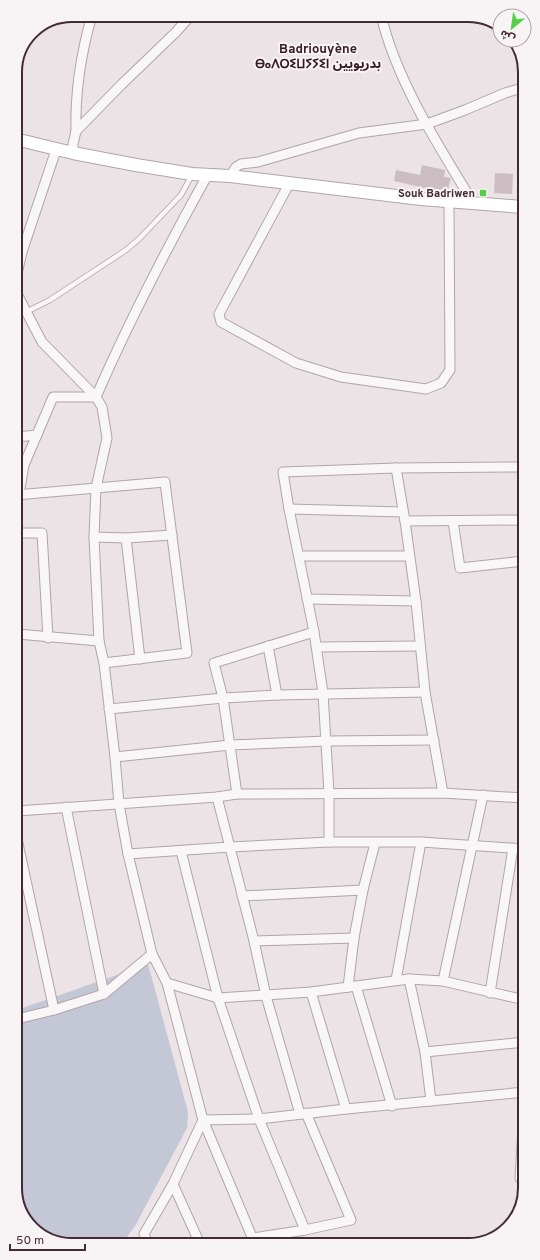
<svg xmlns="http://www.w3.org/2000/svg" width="540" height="1260" font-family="Overpass,'Noto Sans Arabic','Noto Sans Tifinagh',sans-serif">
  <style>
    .green { fill: #c4c7d5 }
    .building { fill: #cbbdc2 }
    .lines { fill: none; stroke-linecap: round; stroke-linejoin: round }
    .lane-casing { stroke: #b2a4a9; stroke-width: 6 }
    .street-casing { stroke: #b2a4a9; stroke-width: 11 }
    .secondary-casing { stroke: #b2a4a9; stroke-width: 14 }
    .lane { stroke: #f9f6f7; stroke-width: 4.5 }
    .street { stroke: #f9f6f7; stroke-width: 9 }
    .secondary { stroke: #fff; stroke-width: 12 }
    .poi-dot { fill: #55d048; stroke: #f8f3f5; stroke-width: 1.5 }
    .labels { text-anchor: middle; stroke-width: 4; stroke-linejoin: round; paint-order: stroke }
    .poi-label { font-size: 11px; font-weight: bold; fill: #442a32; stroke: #f8f3f5; text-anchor: end }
    .quarter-label { font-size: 13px; font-weight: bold; fill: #351c23; stroke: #f8f3f5 }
    .rim { fill: none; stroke: #442a32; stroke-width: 2 }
  </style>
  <rect width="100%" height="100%" fill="#ebe3e6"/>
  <path class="green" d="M148 964 188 1112 187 1128 135 1226 121 1245H68L37 1233 18 1206 17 1010Z"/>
  <g class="building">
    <path d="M422 165 445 170 444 177 451 178 447 193 394 181 396 170 420 175Z"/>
    <path d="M495 173 513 174 512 194 494 193Z"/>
  </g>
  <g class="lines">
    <g class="lane-casing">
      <path id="lane" d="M26 312 50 300 126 250 139 239 181 195 192 175"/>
    </g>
    <g class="street-casing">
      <g id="street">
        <path d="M92 15C81 53 75 92 76 131L121 85 176 32 191 15"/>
        <path d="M381 15C396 80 439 147 474 204"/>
        <path d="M73 153V144L76 131"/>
        <path d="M230 176 236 167 241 164 258 162 359 133 427 124 465 110 505 93 522 88"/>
        <path d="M289 184 219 314 221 322 296 363 341 377 426 389 441 383 450 370 449 202"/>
        <path d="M16 278 22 252 56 150"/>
        <path d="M16 292 42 342 96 397 102 407 107 438 96 488 94 537 99 641 17 634"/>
        <path d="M16 437 37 435"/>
        <path d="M396 468 405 521 416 601 425 692 443 793"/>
        <path d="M19 494 24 465 53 397H96C129 321 167 248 207 176"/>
        <path d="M16 495 165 482 187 653 104 663 99 641"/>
        <path d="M289 509 403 512"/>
        <path d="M405 521 523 520"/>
        <path d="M453 521 460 568 523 561"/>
        <path d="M16 536 18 533H42L48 638"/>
        <path d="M94 537 126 538 140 659"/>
        <path d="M126 538 172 535"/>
        <path d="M299 556H409"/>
        <path d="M307 599 416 601"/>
        <path d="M268 646 277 695"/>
        <path d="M317 647 420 646"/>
        <path d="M104 663 115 757 119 804 128 854 152 954 167 983 203 1120 255 1244"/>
        <path d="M109 709 223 698 277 695 425 692"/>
        <path d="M115 757 230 745 327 741 434 740"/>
        <path d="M237 794 223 698 214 663 314 632"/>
        <path d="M217 797 254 941 266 996 300 1114"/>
        <path d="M66 807 104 994"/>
        <path d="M17 811 217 797 237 794 443 793 524 798"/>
        <path d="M17 839 54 1010"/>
        <path d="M329 842V793L323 693 314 632 289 509 283 472 396 468 523 467"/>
        <path d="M181 851 218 998 259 1119 305 1230"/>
        <path d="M128 854 230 847 329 842H421L524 849"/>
        <path d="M242 896 363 890"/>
        <path d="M254 941 354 938"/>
        <path d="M409 979 425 1052 431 1101"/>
        <path d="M396 980 421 842"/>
        <path d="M443 981 483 795"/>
        <path d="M167 983 218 998 311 992 409 979 443 981 525 1000"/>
        <path d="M356 986 392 1106"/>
        <path d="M348 987 354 938 363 890 375 843"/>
        <path d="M311 992 346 1109"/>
        <path d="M490 993 513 848"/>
        <path d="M17 1019 54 1010 104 994 152 954"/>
        <path d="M425 1052 525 1042"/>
        <path d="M525 1093 520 1178 525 1179"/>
        <path d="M173 1184 200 1244"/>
        <path d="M253 1238 305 1230 351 1220 306 1113"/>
        <path d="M148 1244 144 1234 173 1184 203 1120 259 1119 346 1109 525 1092"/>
      </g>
    </g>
    <g class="secondary-casing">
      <path id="secondary" d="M15 139 73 153 136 165 192 174 230 176 421 199 522 207"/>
    </g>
    <use href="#lane" class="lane"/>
    <use href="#street" class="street"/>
    <use href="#secondary" class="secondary"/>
  </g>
  <rect class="poi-dot" x="479" y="189" width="8" height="8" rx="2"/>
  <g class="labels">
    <g class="poi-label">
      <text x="475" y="197">Souk Badriwen</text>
    </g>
    <g class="quarter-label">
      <text x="318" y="53">Badriouyène<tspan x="318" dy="15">ⴱⴰⴷⵔⵉⵡⵢⵢⵉⵏ بدريويين</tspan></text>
    </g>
  </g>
  <path d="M0 0H540V1260H0ZM72 22H468A50 50 0 0 1 518 72V1188A50 50 0 0 1 468 1238H72A50 50 0 0 1 22 1188V72A50 50 0 0 1 72 22Z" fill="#f8f3f5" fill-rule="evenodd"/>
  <path class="rim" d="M72 22H468A50 50 0 0 1 518 72V1188A50 50 0 0 1 468 1238H72A50 50 0 0 1 22 1188V72A50 50 0 0 1 72 22Z"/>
  <g transform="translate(512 28) rotate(209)"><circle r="19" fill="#f8f3f5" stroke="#b0a3a7"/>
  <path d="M0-3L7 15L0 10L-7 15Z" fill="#55d048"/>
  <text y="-6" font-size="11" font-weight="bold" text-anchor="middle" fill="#442a32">ش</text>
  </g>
  <path d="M10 1244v6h75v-6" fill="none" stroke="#442a32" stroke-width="2"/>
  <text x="16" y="1244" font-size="12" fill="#442a32" stroke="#f8f3f5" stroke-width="3" paint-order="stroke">50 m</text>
</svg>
